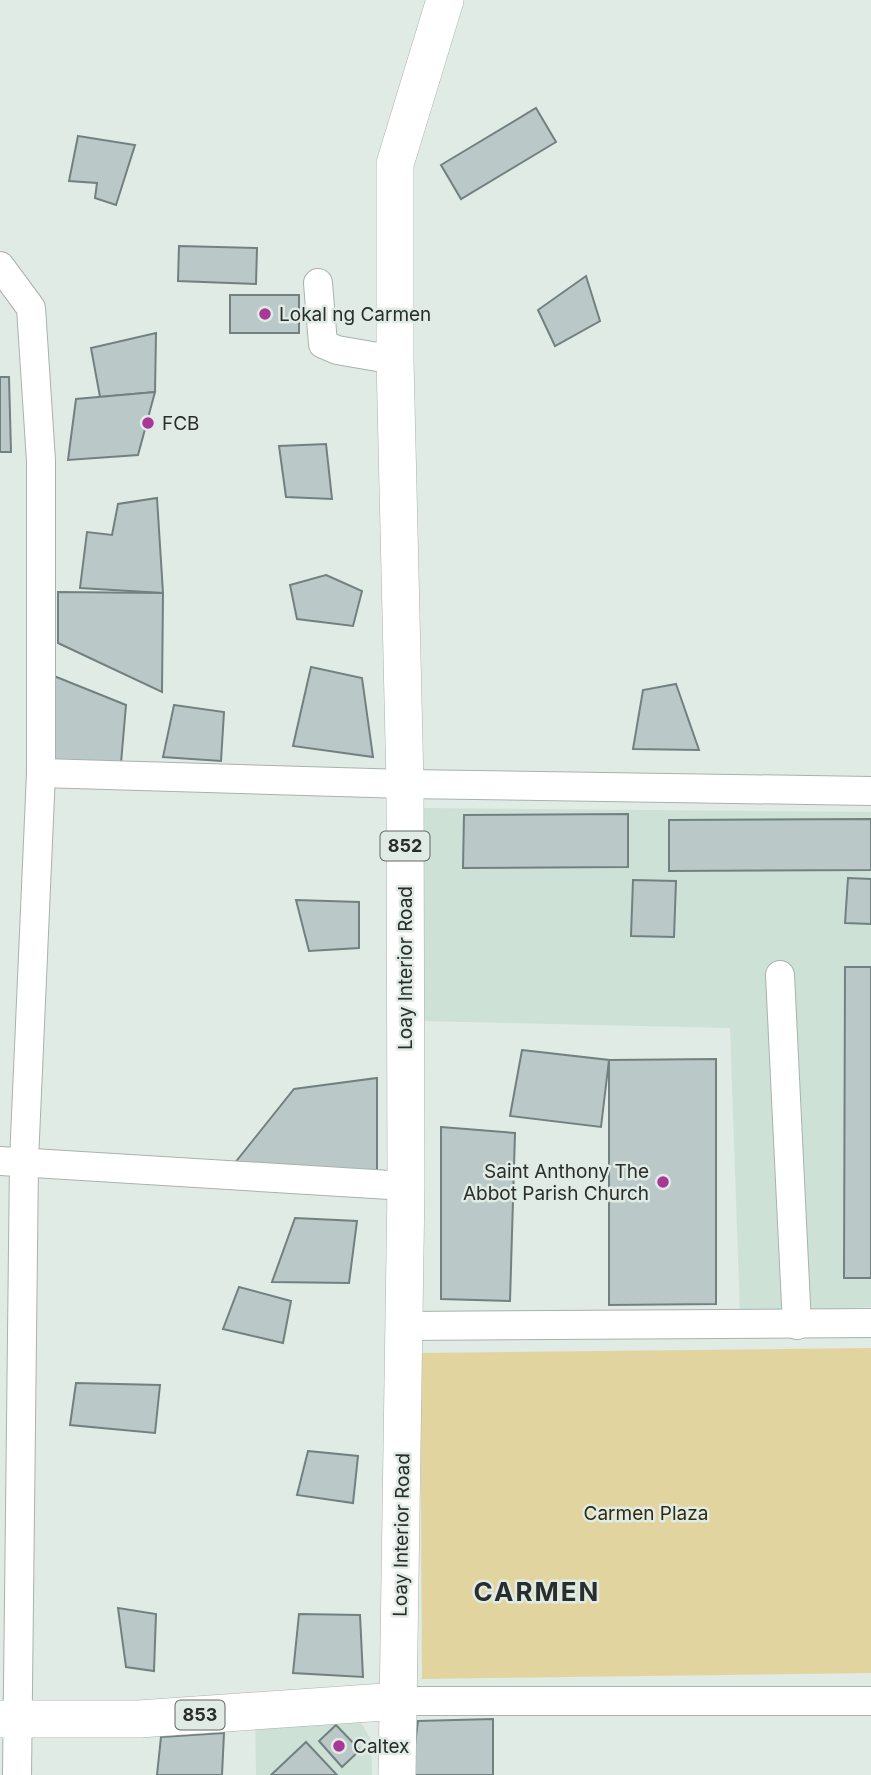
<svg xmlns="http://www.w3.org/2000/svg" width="871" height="1775" font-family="Inter,sans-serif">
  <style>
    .built { fill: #cde1d7 }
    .green { fill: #e2d49f }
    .building { fill: #bac8c8; stroke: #738080; stroke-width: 2 }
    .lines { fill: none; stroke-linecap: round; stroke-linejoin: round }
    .minor-casing { stroke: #a7b3ad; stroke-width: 30 }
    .major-casing { stroke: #a7b3ad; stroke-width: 38 }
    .minor { stroke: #fff; stroke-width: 28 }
    .major { stroke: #fff; stroke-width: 37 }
    .poi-dot { fill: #a73895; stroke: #dfebe4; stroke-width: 2.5 }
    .labels { text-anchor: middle; stroke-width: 5; stroke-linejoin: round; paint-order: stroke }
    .shield { fill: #dfebe4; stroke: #606662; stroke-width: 2 }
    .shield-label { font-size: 18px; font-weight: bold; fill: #292d2b }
    .poi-label { font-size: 19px; fill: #292d2b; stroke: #dfebe4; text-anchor: start }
    .street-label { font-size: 19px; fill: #292d2b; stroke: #dfebe4 }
    .park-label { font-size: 19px; fill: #322a0a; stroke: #dfebe4 }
    .district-label { font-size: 26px; font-weight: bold; letter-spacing: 2px; fill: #292d2b; stroke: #dfebe4 }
  </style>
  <rect width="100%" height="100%" fill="#dfebe4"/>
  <g class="built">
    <path d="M420 808 871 812V1307L740 1313 730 1028 420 1021Z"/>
    <path d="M255 1717 359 1719 371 1740 372 1775H256Z"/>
  </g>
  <path class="green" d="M871 1348V1673L422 1679 420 1353Z"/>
  <g class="building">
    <path d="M536 108 556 142 461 199 441 165Z"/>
    <path d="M78 136 135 145 116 205 95 198 97 183 69 181Z"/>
    <path d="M179 246 257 248 256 284 178 281Z"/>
    <path d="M586 276 600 321 555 346 538 310Z"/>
    <rect x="230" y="295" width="69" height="38"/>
    <path d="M156 333 155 392 100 397 91 348Z"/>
    <path d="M0 377H9L11 452H0Z"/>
    <path d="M155 392 138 455 68 460 76 399Z"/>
    <path d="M326 444 332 499 286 497 279 446Z"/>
    <path d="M157 498 163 593 80 588 87 532 112 535 118 504Z"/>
    <path d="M326 575 362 591 353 626 297 619 290 585Z"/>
    <path d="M58 592 163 593 162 692 58 643Z"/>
    <path d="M311 667 362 678 373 757 293 746Z"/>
    <path d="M54 676 126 705 121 763 51 760Z"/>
    <path d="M676 684 699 750 633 749 643 690Z"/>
    <path d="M174 705 224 712 221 761 163 757Z"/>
    <path d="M628 814V867L463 868 464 815Z"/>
    <path d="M871 819V870L669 871V820Z"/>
    <path d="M848 878 871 879V924L845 923Z"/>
    <path d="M633 880 676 881 674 937 631 936Z"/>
    <path d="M296 900 359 902V948L309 951Z"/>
    <path d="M845 967H871V1278H844Z"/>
    <path d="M522 1050 609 1060 601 1127 510 1116Z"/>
    <path d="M716 1059V1304L609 1305V1060Z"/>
    <path d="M377 1078V1172L226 1174 294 1089Z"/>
    <path d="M441 1127 515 1133 510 1301 441 1299Z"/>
    <path d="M295 1218 357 1221 349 1283 272 1282Z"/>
    <path d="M239 1287 291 1301 283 1343 223 1329Z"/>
    <path d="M76 1383 160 1385 155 1433 70 1425Z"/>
    <path d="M308 1451 358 1456 353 1503 297 1495Z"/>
    <path d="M118 1608 156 1614 154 1671 126 1667Z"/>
    <path d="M299 1614 360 1615 363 1677 293 1673Z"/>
    <path d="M493 1719V1775H411L418 1721Z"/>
    <path d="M336 1725 360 1750 342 1767 319 1741Z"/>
    <path d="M224 1733 222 1775H157L161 1737Z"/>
    <path d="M306 1742 337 1775H271Z"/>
  </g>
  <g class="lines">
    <g class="minor-casing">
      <g id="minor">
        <path d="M0 266 31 308 41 461V773L24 1161 17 1775"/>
        <path d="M318 283 323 344 337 350 395 360"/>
        <path d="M41 773 405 784 871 791"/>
        <path d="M780 975 797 1325"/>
        <path d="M0 1161 406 1186"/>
        <path d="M405 1326 871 1323"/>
        <path d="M399 1701H871"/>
      </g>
    </g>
    <g class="major-casing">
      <g id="major">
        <path d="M0 1719H139L399 1701"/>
        <path d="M397 1775 406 1186 405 784 395 360V164L445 0"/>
      </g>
    </g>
    <use href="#minor" class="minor"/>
    <use href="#major" class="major"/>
  </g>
  <g class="poi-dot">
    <circle cx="265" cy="314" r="7"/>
    <circle cx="148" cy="423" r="7"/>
    <circle cx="663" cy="1182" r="7"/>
    <circle cx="339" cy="1746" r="7"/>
  </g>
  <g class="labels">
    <g class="shield">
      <rect x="380.5" y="831.5" width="49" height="29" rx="5"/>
      <rect x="175.5" y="1700.5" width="49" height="29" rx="5"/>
    </g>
    <g class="shield-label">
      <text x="405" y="852">852</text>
      <text x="200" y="1721">853</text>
    </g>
    <g class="poi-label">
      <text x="279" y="321">Lokal ng Carmen</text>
      <text x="162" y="430">FCB</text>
      <text x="649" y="1178" text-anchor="end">Saint Anthony The<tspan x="649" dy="22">Abbot Parish Church</tspan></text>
      <text x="353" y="1753">Caltex</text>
    </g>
    <g class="street-label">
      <text transform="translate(405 968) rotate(-90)" y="7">Loay Interior Road</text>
      <text transform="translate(401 1535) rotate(-89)" y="7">Loay Interior Road</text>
    </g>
    <g class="park-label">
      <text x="646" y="1520">Carmen Plaza</text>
    </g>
    <g class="district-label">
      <text x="537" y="1601">CARMEN</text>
    </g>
  </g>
</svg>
